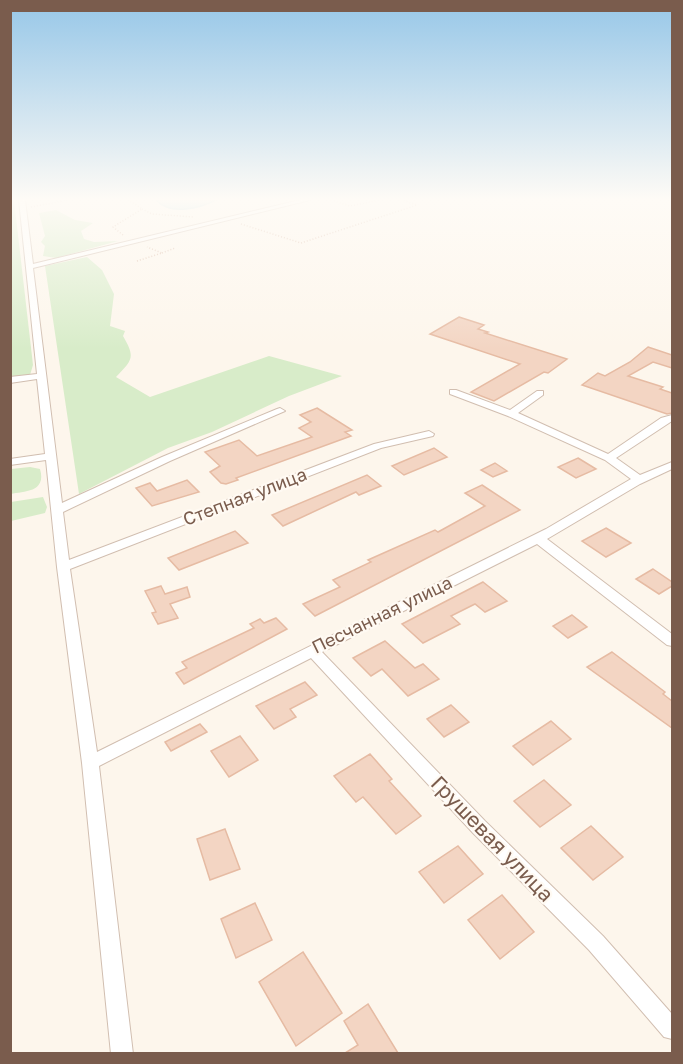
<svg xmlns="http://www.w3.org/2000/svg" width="683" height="1064" font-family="'Golos Text',sans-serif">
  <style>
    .green { fill: #d8ecc9 }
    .water { fill: #bfe3e8; stroke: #a5d3da; stroke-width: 1.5 }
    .building { fill: #f3d5c3; stroke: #e6bba3; stroke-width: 1.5 }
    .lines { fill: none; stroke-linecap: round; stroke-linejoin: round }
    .minor-casing { stroke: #d1beb0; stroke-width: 2 }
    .path { stroke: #d9b8a5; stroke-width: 1.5; stroke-dasharray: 1 2; stroke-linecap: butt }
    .minor { fill: #fff; fill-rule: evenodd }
    .labels { text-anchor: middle; stroke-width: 4.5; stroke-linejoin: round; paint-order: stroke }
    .street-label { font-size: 18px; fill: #7a5c4d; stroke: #fffaf3 }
    .near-street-label { font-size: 21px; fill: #7a5c4d; stroke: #fffaf3 }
  </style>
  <rect width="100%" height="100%" fill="#fdf6ec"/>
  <g class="green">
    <path d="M10 200H14L33 365 30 375 10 378Z"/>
    <path d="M56 210 75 220 93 223 81 231 84 239 94 242 118 241 56 258 43 256 45 246 41 242 45 236 39 213Z"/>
    <path d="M87 257 102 270 114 294 110 326 125 331 123 336C136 358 132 360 116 377L150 397 269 356 342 376 289 396 212 432 168 448 79 494 45 266Z"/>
    <path d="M30 467 40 469C47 493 23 491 11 494V469Z"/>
    <path d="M43 497 47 507 45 513 11 521V502Z"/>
  </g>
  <path class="water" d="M156 200H216C200 208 171 216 156 200Z"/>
  <g class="building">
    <path d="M459 317 484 325 478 329 488 332 485 333 567 359 548 373 544 372 494 401 471 392 520 364 430 334Z"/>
    <path d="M648 347 672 355V368L653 362 628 376 663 387 660 389 672 393V413L667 414 582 385 598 373 605 376 630 362Z"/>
    <path d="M317 408 352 430 345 432 351 436 236 478 238 480 226 484 221 483 210 472 220 466 205 452 239 440 257 456 312 437 299 428 311 422 300 415Z"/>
    <path d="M434 448 447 457 404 475 392 466Z"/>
    <path d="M578 458 596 469 576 478 558 467Z"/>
    <path d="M495 463 507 471 493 477 481 470Z"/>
    <path d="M367 475 381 486 359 495 356 492 283 526 272 515Z"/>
    <path d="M187 480 199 492 152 506 136 488 150 483 157 491Z"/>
    <path d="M482 485 520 510 315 616 303 604 340 587 333 580 371 562 368 560 435 530 438 532 485 506 465 493Z"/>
    <path d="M606 528 631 543 606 557 582 541Z"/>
    <path d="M235 531 248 543 179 570 168 558Z"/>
    <path d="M653 569 672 582V586L659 594 636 579Z"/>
    <path d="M483 582 507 601 485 612 475 604 451 616 460 624 423 643 402 624Z"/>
    <path d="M161 586 165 594 187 587 190 597 170 604 178 618 158 624 152 613 156 612 145 591Z"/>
    <path d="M572 615 587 627 568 638 553 626Z"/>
    <path d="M276 618 287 629 184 684 176 673 187 668 182 662 254 628 250 624 260 619 264 623Z"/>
    <path d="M385 641 415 668 423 664 439 679 408 696 382 669 371 676 353 658Z"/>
    <path d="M612 652 665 692 663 694 672 701V728L587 667Z"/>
    <path d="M305 682 317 695 290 709 296 717 274 729 256 706Z"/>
    <path d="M451 705 469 722 444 737 427 719Z"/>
    <path d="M551 721 571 739 533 765 513 746Z"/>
    <path d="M200 724 207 732 171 751 165 742Z"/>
    <path d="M240 736 258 760 229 777 211 751Z"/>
    <path d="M370 754 392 779 389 781 421 816 396 834 363 797 356 802 334 776Z"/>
    <path d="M544 780 571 805 540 827 514 801Z"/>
    <path d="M591 826 623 857 593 880 561 848Z"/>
    <path d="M225 829 240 869 210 880 197 839Z"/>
    <path d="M458 846 483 874 444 903 419 872Z"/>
    <path d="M502 895 534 932 500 959 468 920Z"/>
    <path d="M255 903 272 940 236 958 221 919Z"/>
    <path d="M303 952 342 1013 296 1046 259 982Z"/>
    <path d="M368 1004 398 1053H345L358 1045 344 1021Z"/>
  </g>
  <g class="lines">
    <g class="minor-casing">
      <path id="minor" d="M19 200H25L33 264 300 200H310L33 268 62 503 162 457 277 409 280 408 285 411 170 461 63 512 69 560 374 444 429 431 434 434 433 436 381 448 70 569 97 752 546 529 631 479 605 460 508 416 450 394V390H456L510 410 537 391H543V395L518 413 608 454 661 418 672 415V421L616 458 640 475 672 462V469L640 484 547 539 672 634V646L667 645 537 544 322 652 485 821 603 936 672 1014V1039L664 1037 589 950 473 833 311 658 99 766 133 1054H111L82 763 57 567 46 460 10 465V459L45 454 37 379 10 383V377L37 374Z"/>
    </g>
    <g class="path">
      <path d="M331 200 350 206 379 200"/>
      <path d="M31 207 68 200"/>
      <path d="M142 209 152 214 194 217"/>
      <path d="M241 224 301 243 417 205 402 200"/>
      <path d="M123 235 113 227 142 209 129 200"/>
      <path d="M162 253 175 248"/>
      <path d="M137 261 162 253 147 247"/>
    </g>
    <use href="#minor" class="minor"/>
  </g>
  <linearGradient id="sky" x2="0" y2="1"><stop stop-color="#97c7e8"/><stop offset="0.57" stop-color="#fefbf6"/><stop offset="1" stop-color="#fefbf6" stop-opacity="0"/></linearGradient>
  <rect width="683" height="349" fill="url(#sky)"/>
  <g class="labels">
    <g class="street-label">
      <text transform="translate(245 497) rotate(-21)" y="6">Степная улица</text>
      <text transform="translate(382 615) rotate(-26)" y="6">Песчанная улица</text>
    </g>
    <g class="near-street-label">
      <text transform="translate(492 839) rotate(46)" y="7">Грушевая улица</text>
    </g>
  </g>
  <rect width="683" height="1064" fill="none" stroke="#7a5c4d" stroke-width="24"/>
</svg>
